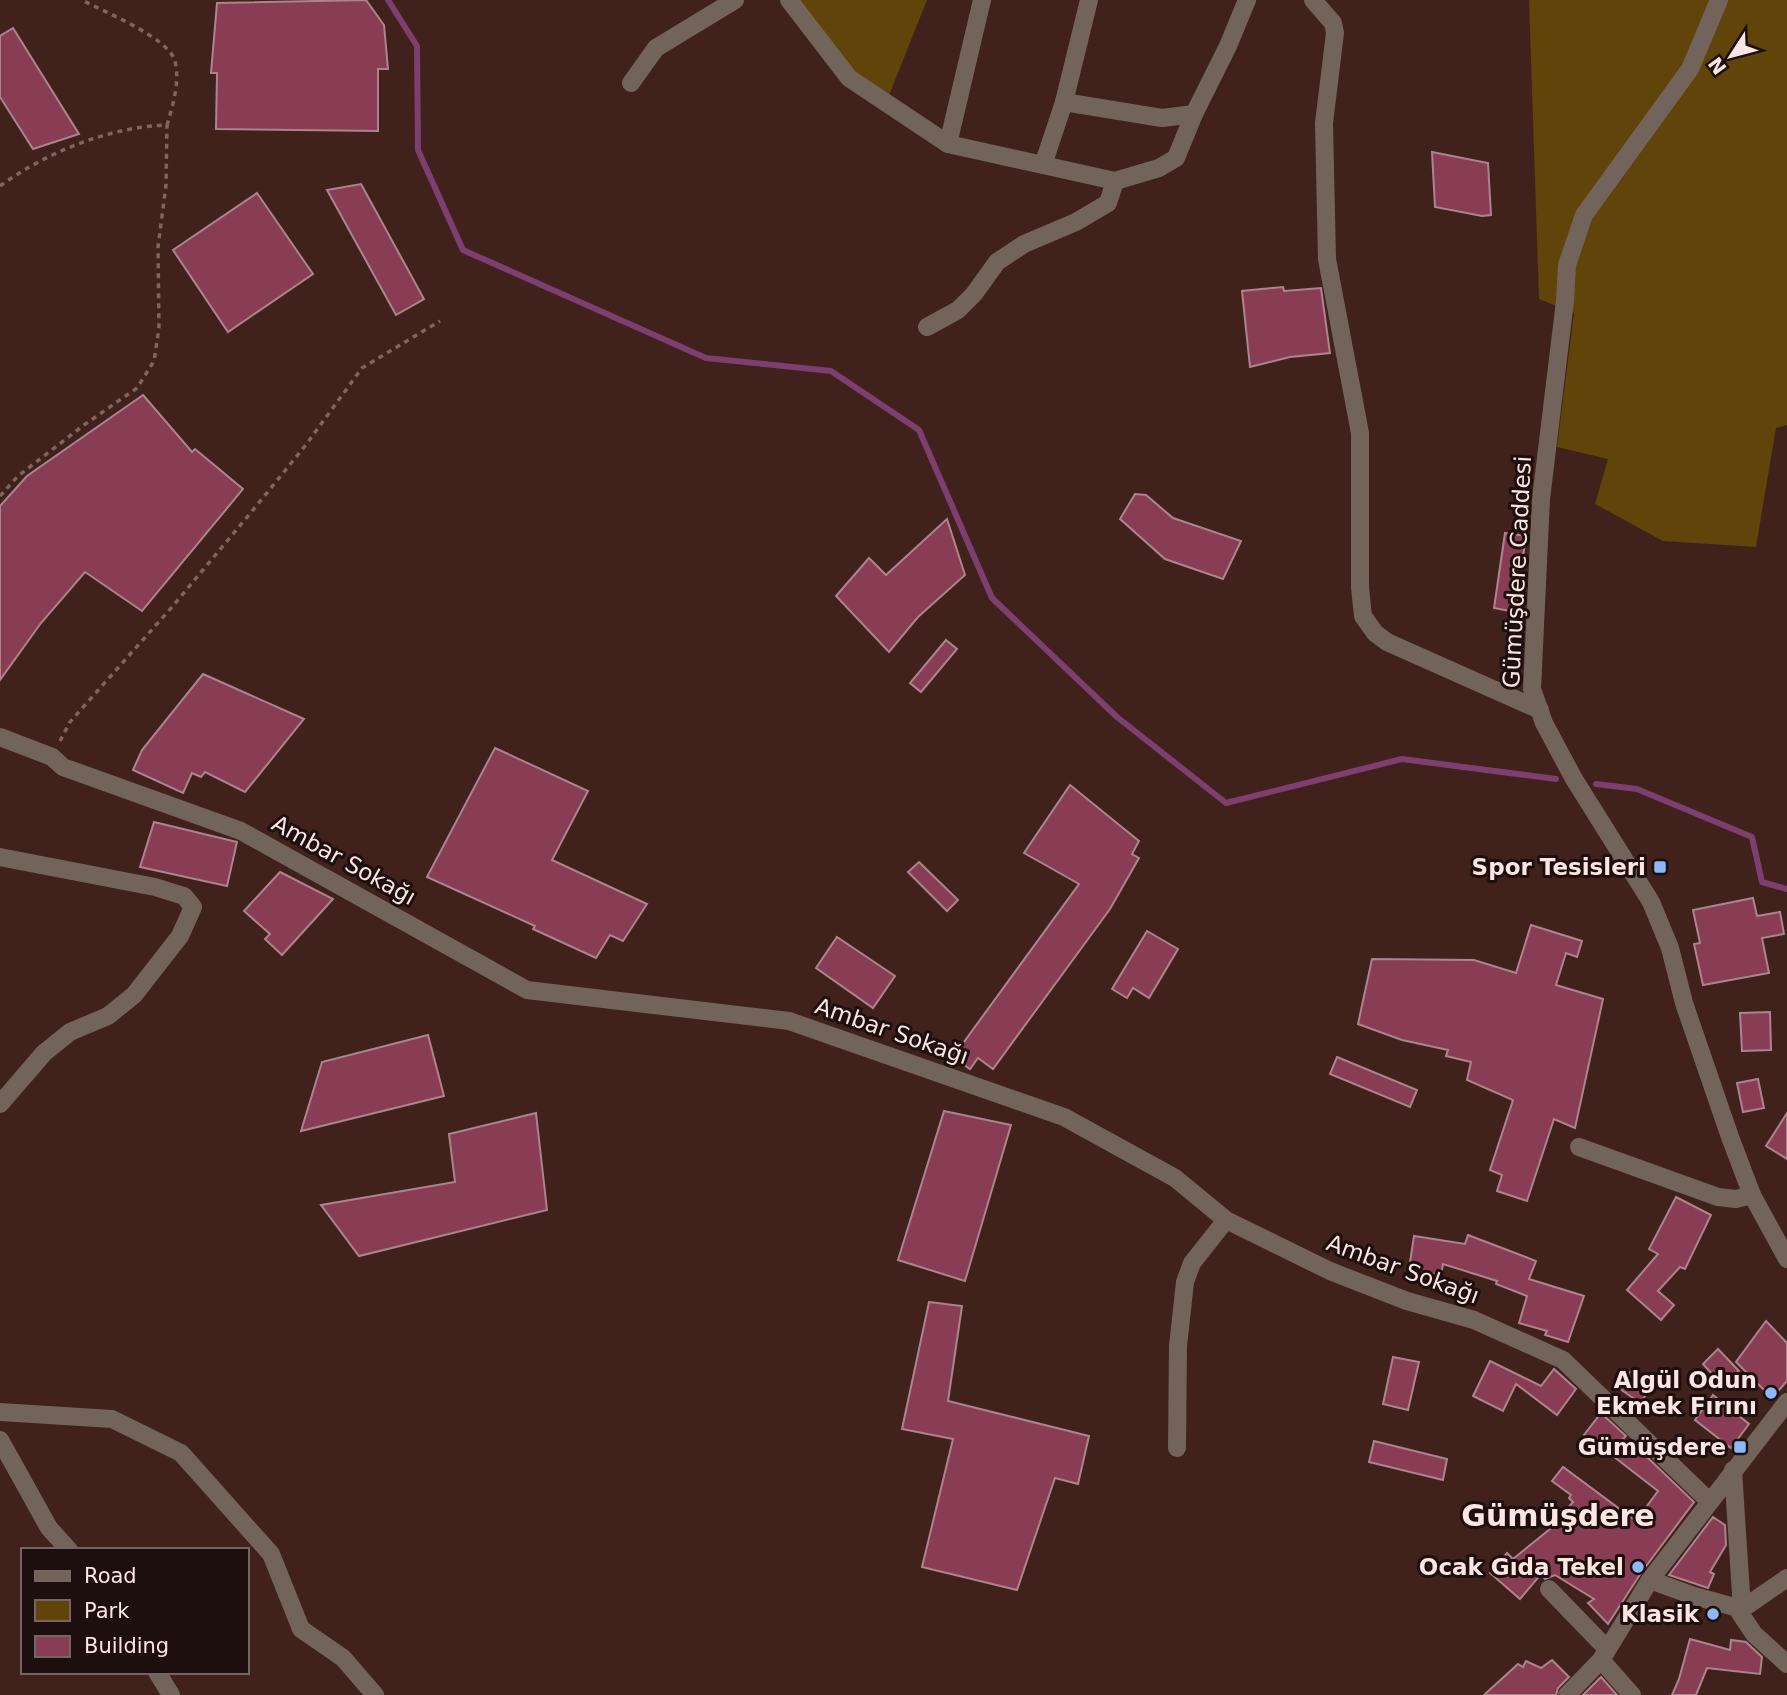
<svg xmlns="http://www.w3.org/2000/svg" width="1787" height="1695" font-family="'DejaVu Sans',sans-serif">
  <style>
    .green { fill: #60440a }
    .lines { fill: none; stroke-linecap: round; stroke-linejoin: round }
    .stream { stroke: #7d3f6f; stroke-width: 6 }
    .building { fill: #883d54; stroke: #ac848e; stroke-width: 2 }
    .path { stroke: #80645f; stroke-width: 3.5; stroke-dasharray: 5 5; stroke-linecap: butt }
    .minor { stroke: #72645b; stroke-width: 18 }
    .poi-dot { fill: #8db9fc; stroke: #1d0f0d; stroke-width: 2.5 }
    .labels { text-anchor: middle; stroke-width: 6; stroke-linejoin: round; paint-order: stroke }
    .street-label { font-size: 23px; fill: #fce5e2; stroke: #1d0f0d }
    .poi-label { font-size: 23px; font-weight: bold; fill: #fce5e2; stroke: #1d0f0d; text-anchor: end }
    .district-label { font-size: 30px; font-weight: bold; fill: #fce5e2; stroke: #1d0f0d }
  </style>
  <rect width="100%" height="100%" fill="#40211c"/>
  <g class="green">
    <path d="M780 0H927L886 103 809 32Z"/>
    <path d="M1529 0H1787V425L1776 428 1756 547 1663 541 1595 504 1608 459 1557 447 1574 313 1539 299Z"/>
  </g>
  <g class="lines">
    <g class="stream">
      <path d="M388 0 417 46 418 150 463 250 706 358 831 371 919 430 992 598 1117 717 1226 803 1402 759 1556 779"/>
      <path d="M1596 784 1637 789 1752 837 1762 882 1787 889"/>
    </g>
  </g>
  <g class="building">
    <path d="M366 0 384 25 388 69H378V131L216 129 217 73H211L217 3Z"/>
    <path d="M13 28 79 134 33 149 0 97V36Z"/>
    <path d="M1432 152 1488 163 1491 215 1482 216 1435 207Z"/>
    <path d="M361 184 424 299 396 315 327 190Z"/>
    <path d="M257 193 313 274 228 332 173 250Z"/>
    <path d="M1283 287 1284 291 1321 288 1330 353 1290 357 1250 367 1242 291Z"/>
    <path d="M143 395 192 452 195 449 243 489 142 611 85 572 41 623 0 680V506L27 476Z"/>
    <path d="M1135 494 1146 495 1173 518 1241 541 1223 579 1165 559 1120 519Z"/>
    <path d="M947 519 965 575 918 617 889 652 836 596 869 558 886 575Z"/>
    <path d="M1505 533 1526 536 1515 612 1494 608Z"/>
    <path d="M946 640 957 649 921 692 910 683Z"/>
    <path d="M203 674 304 719 245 792 205 772 201 777 192 773 183 793 133 770 142 750Z"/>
    <path d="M495 748 588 791 552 860 647 904 623 941 610 935 596 958 533 929 535 926 427 877Z"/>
    <path d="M1070 785 1139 841 1132 854 1139 858 1110 909 993 1069 978 1058 970 1069 953 1057 1079 884 1024 853Z"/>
    <path d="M154 822 237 842 227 886 140 867Z"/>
    <path d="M919 862 958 900 947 911 908 872Z"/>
    <path d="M280 872 333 899 282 955 265 939 270 934 244 911Z"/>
    <path d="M1753 898 1757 916 1780 912 1784 934 1762 938 1769 973 1703 985 1694 944 1700 943 1693 910Z"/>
    <path d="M1531 925 1582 941 1577 957 1566 953 1556 985 1603 999 1575 1128 1554 1119 1527 1201 1497 1191 1502 1175 1490 1170 1513 1100 1467 1080 1471 1062 1446 1056 1448 1050 1402 1040 1358 1024 1372 959 1474 960 1516 973Z"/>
    <path d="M1147 931 1178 949 1149 998 1133 988 1127 998 1112 989Z"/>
    <path d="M837 937 895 976 873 1008 816 968Z"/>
    <path d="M1770 1012 1771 1050 1742 1051 1740 1013Z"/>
    <path d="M428 1035 444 1096 301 1131 322 1062Z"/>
    <path d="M1337 1057 1417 1090 1410 1107 1330 1074Z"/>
    <path d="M1758 1079 1764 1108 1743 1112 1737 1083Z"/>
    <path d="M944 1111 1011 1125 965 1281 898 1260Z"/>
    <path d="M536 1113 547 1210 359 1256 321 1205 455 1182 449 1134Z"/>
    <path d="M1787 1113V1159L1766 1146Z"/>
    <path d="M1676 1197 1711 1215 1685 1269 1680 1267 1658 1291 1674 1305 1661 1320 1627 1290 1658 1254 1649 1249Z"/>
    <path d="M1468 1235 1536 1261 1529 1279 1584 1296 1568 1342 1545 1335 1547 1331 1519 1323 1527 1296 1496 1284 1497 1281 1443 1264 1441 1275 1409 1269 1414 1236 1465 1244Z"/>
    <path d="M929 1302 962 1306 948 1401 1089 1436 1078 1484 1055 1478 1017 1590 922 1567 953 1439 902 1429Z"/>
    <path d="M1766 1321 1787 1343V1381L1772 1398 1736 1362Z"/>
    <path d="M1718 1349 1739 1371 1723 1386 1703 1364Z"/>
    <path d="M1393 1357 1419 1362 1408 1410 1383 1404Z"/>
    <path d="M1490 1361 1541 1386 1554 1369 1576 1389 1557 1415 1516 1384 1503 1411 1473 1396Z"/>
    <path d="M1631 1371 1652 1386 1640 1403 1619 1388Z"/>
    <path d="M1713 1395 1749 1424 1731 1448 1695 1420Z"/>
    <path d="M1601 1413 1626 1436 1623 1439 1647 1457 1694 1502 1641 1573 1608 1624 1588 1603 1594 1599 1555 1575 1545 1579 1541 1574 1520 1599 1490 1573 1507 1553 1513 1559 1550 1529 1573 1502 1569 1498 1571 1495 1552 1481 1563 1467 1636 1521 1658 1491 1609 1453 1606 1456 1584 1435Z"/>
    <path d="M1374 1441 1447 1459 1443 1480 1369 1462Z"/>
    <path d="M1713 1517 1725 1525 1726 1545 1710 1572 1714 1574 1708 1588 1669 1575Z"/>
    <path d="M1690 1639 1730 1650 1731 1640 1746 1642 1762 1657 1760 1674 1707 1668 1696 1695H1672L1679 1679Z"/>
    <path d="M1552 1660 1569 1677 1558 1688 1556 1695H1484L1518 1664 1523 1667 1526 1661 1541 1668Z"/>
    <path d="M1601 1677 1617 1695H1583Z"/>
  </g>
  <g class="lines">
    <g class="path">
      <path d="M0 186C47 152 109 127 167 125 173 105 180 82 175 61 168 37 104 12 82 0"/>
      <path d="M0 496 18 476 84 425 137 388 154 361 159 328 158 247 166 185 167 125"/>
      <path d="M60 741 70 722 172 607 253 510 305 446 362 368 440 321"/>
    </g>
    <g class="minor">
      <path d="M789 0 849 78 948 144 1043 165 1064 102 1089 0"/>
      <path d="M1313 0 1333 23 1335 33 1324 123 1327 259 1360 433V588L1363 616 1375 633 1387 642 1540 710"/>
      <path d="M1719 0 1690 69 1584 215 1567 265 1565 301 1541 499 1532 689 1544 723 1574 779 1651 902 1670 948 1684 1003 1730 1137 1752 1195 1787 1259"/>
      <path d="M631 83 656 48 735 0"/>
      <path d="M1064 102 1162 118 1194 114 1228 46 1247 0"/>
      <path d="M948 144 982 0"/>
      <path d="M1043 165 1115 181 1159 168 1176 158 1194 114"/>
      <path d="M927 327 958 310 974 294 997 262 1024 244 1076 222 1108 203 1115 181"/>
      <path d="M0 737 52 757 63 767 241 831 527 990 789 1021 1064 1117 1175 1178 1226 1220 1330 1271 1407 1301 1474 1320 1563 1360 1709 1501"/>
      <path d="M0 857 155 887 184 896 193 907 180 936 134 995 108 1016 70 1032 44 1053 0 1104"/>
      <path d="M1579 1147 1718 1197 1736 1199 1752 1195"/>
      <path d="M0 1412 112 1419 181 1453 271 1554 301 1629 343 1658 375 1695"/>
      <path d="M0 1440 49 1528 69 1550"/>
      <path d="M1177 1448 1178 1346 1185 1282 1192 1263 1226 1220"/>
      <path d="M1733 1470 1742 1609 1740 1613 1754 1634 1787 1664"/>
      <path d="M1650 1580 1694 1596 1742 1609 1787 1578"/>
      <path d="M1549 1589 1607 1649"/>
      <path d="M1601 1660 1632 1695"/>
      <path d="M157 1672 171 1695"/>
      <path d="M1567 1695 1601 1660 1650 1580 1787 1402"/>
    </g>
  </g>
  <g class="poi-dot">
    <rect x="1653" y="860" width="14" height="14" rx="3.5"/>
    <circle cx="1771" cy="1393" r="7"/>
    <rect x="1733" y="1440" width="14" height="14" rx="3.5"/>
    <circle cx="1638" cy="1567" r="7"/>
    <circle cx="1713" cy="1614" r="7"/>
  </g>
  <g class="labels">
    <g class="street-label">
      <text transform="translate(1517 572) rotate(-87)" y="8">Gümüşdere Caddesi</text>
      <text transform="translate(344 860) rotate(29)" y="8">Ambar Sokağı</text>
      <text transform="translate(892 1031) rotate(19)" y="8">Ambar Sokağı</text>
      <text transform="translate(1403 1269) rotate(20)" y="8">Ambar Sokağı</text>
    </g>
    <g class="poi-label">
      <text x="1646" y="875">Spor Tesisleri</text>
      <text x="1757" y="1388">Algül Odun<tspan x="1757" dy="26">Ekmek Fırını</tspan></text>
      <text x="1726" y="1455">Gümüşdere</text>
      <text x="1624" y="1575">Ocak Gıda Tekel</text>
      <text x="1699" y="1622">Klasik</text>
    </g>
    <g class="district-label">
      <text x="1558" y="1526">Gümüşdere</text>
    </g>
  </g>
  <rect x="21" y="1548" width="228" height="126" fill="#1d0f0d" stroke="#766562" stroke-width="2"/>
  <rect x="35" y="1571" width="35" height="10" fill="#72645b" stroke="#766562" stroke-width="2"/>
  <text x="84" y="1583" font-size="21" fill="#fce5e2">Road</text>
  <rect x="35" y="1600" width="35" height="21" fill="#60440a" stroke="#766562" stroke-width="2"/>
  <text x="84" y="1618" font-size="21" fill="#fce5e2">Park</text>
  <rect x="35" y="1636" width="35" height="21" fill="#883d54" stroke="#766562" stroke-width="2"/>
  <text x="84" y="1653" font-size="21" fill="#fce5e2">Building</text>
  <g transform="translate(1731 56) rotate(234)" stroke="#1d0f0d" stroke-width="5" paint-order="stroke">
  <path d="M0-5L12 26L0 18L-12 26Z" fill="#fce5e2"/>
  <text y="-10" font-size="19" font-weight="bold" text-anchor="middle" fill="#fce5e2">N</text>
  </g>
</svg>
